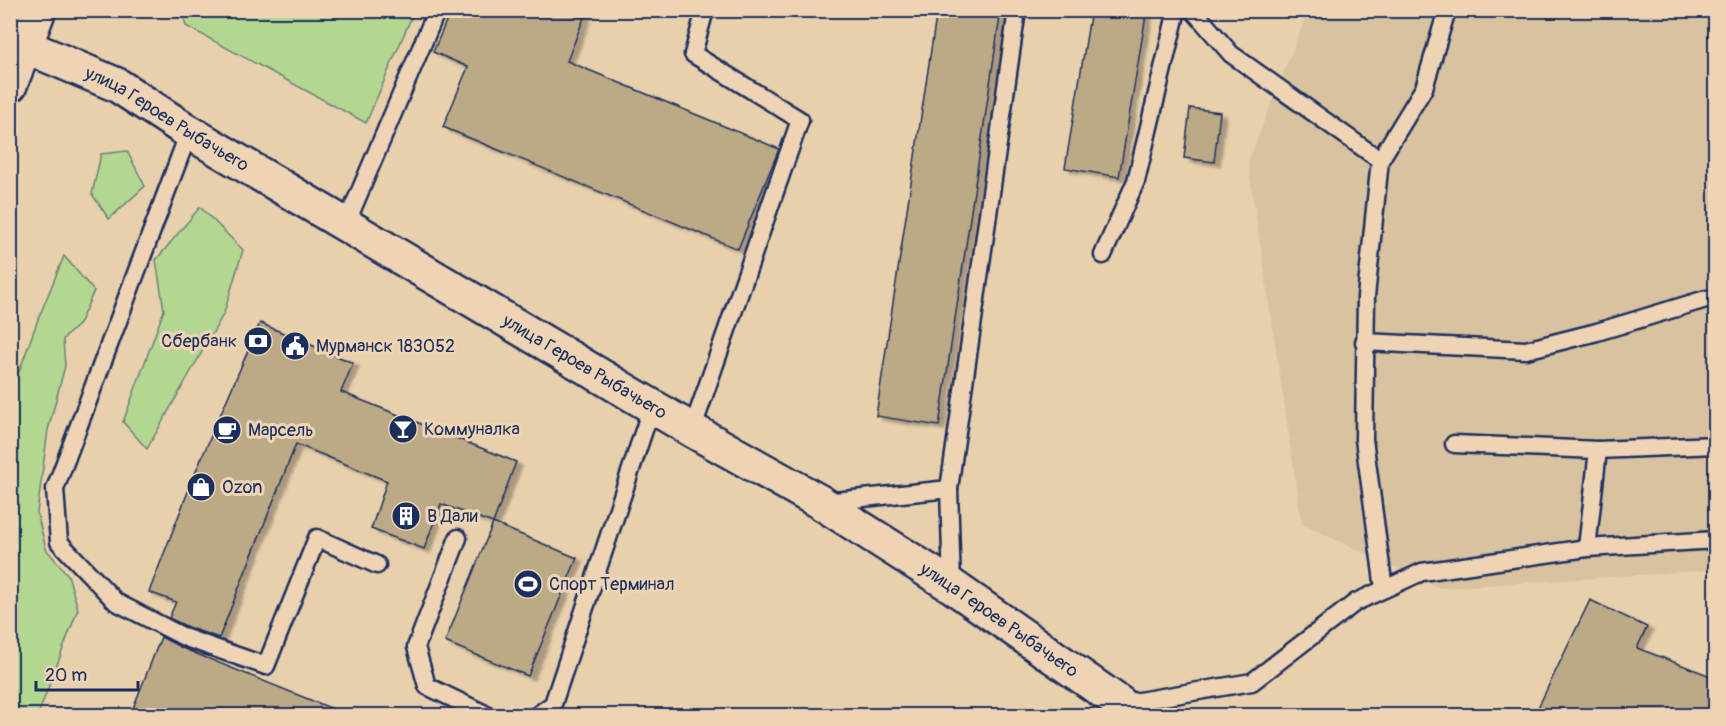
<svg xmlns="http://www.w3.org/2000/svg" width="1726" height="726" font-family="Pangolin,sans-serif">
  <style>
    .built { fill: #d8c2a0 }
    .green { fill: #b3d690; stroke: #678277; stroke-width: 1.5 }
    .building { fill: #bcaa86; stroke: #1b2f5e; stroke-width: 1.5; filter: url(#shadow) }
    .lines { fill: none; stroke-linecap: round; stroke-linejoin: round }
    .service-casing { stroke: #1b2f5e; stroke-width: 21 }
    .minor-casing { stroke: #1b2f5e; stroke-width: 38 }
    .primary-casing { stroke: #1b2f5e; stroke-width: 38 }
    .service { stroke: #eed4b5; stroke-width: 16 }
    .minor { stroke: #eed4b5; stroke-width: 33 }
    .primary { stroke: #eed4b5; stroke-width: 33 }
    .labels { text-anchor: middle; stroke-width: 6; stroke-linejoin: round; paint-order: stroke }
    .street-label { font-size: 18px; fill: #1b2f5e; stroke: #eed4b5 }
    .poi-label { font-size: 18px; fill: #1b2f5e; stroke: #eed4b5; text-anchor: start }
  </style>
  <defs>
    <filter id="shadow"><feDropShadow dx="6" dy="4" stdDeviation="1.5" flood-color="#0004"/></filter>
  </defs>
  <rect width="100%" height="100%" fill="#e9d0ad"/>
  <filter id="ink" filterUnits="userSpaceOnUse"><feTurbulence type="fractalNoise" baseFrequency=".0167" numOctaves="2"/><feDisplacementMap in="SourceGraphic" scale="12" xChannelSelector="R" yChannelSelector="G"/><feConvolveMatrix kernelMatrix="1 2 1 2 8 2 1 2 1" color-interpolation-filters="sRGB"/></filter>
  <g filter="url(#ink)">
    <path class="built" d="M1308 11H1715V568L1700 571 1440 588 1302 524 1248 162Z"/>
    <g class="green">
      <path d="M182 11V10L414 11 366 123 186 26Z"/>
      <path d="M127 151 145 186 109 219 92 194 101 154Z"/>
      <path d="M200 207 243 250 224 313 147 449 123 422 164 310 156 260Z"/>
      <path d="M64 256 94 291 79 324 63 339 65 366 48 430 37 513 46 549 68 575 78 609 38 715H11V394L37 322Z"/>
    </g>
    <g class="building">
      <path d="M451 10H587L567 61 779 149 738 249 443 127 468 67 433 52Z"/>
      <path d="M937 10H1001L939 426 876 416Z"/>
      <path d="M1091 10H1121L1146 15 1119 177 1065 168Z"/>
      <path d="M1190 108 1220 112 1214 162 1184 158Z"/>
      <path d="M260 323 353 363 341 392 516 462 493 523 441 504 424 549 371 529 387 481 296 444 219 638 190 628 169 618 176 602 149 592 196 471Z"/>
      <path d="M493 523 577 558 528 676 445 642Z"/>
      <path d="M1590 600 1647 627 1637 648 1716 678V716H1534Z"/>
      <path d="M161 637 182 648 350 716H130Z"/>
    </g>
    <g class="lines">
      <g class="service-casing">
        <g id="service">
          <path d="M1193 10 1231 54 1380 160 1366 297 1364 439 1384 589"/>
          <path d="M189 132 55 489 59 542 116 602 186 638 266 666 317 538 377 565"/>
          <path d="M1380 160 1424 88 1447 10"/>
          <path d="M346 224 437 10"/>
          <path d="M1103 255 1136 181 1177 10"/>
          <path d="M1364 342 1526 350 1597 332 1706 299H1716"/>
          <path d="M692 430 800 120 693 54 705 10"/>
          <path d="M1454 444 1598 450 1587 548"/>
          <path d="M1598 450 1716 445"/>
          <path d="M949 489 952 586"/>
          <path d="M825 502 949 489 1017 10"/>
          <path d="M458 538 416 647 427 686 489 716"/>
          <path d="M1121 704 1252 682 1356 602 1422 572 1587 548 1716 540"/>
          <path d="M536 716 553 704 652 406"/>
        </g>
      </g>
      <g class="minor-casing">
        <g id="minor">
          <path id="s1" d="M25 46 117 85 189 132 692 430 820 502 952 586 1121 704 1129 716"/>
        </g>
      </g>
      <g class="primary-casing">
        <path id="primary" d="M10 85 39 10"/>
      </g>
      <use href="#service" class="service"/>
      <use href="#minor" class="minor"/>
      <use href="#primary" class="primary"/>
    </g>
  </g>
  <defs>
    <g id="bank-disc" transform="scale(1.5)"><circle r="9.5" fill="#1b2f5e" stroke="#eed4b5"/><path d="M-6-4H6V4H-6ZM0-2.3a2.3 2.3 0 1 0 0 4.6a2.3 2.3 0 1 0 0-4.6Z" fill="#fff"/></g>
    <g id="civic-disc" transform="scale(1.5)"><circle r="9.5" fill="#1b2f5e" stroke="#eed4b5"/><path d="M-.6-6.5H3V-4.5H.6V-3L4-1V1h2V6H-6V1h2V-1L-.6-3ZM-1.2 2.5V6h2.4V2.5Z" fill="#fff"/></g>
    <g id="bar-disc" transform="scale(1.5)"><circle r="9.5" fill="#1b2f5e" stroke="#eed4b5"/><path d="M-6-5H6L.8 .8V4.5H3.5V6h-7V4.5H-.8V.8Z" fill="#fff"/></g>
    <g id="cafe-disc" transform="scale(1.5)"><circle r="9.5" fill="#1b2f5e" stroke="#eed4b5"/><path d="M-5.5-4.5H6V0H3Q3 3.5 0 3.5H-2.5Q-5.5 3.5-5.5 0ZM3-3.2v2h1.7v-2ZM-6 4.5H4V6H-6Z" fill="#fff"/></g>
    <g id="shop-disc" transform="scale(1.5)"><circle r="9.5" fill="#1b2f5e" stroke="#eed4b5"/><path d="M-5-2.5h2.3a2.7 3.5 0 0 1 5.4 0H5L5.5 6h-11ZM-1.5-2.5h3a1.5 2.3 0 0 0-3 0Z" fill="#fff"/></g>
    <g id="building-disc" transform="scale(1.5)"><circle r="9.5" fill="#1b2f5e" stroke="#eed4b5"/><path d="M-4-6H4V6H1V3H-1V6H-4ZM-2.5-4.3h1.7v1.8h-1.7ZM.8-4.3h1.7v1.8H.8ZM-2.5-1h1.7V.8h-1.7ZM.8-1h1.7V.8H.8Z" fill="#fff"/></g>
    <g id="stadium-disc" transform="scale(1.5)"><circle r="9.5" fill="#1b2f5e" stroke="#eed4b5"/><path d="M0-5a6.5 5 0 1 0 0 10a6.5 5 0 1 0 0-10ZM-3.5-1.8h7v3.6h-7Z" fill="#fff"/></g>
  </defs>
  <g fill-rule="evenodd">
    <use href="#bank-disc" x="258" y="341"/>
    <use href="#civic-disc" x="295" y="346"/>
    <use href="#bar-disc" x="403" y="429"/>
    <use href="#cafe-disc" x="227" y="430"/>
    <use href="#shop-disc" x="201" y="487"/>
    <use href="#building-disc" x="406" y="516"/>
    <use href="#stadium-disc" x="528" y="584"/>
  </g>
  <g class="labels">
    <g class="street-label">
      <text dy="6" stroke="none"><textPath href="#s1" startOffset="160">улица Героев Рыбачьего</textPath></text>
      <text dy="6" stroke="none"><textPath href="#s1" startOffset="646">улица Героев Рыбачьего</textPath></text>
      <text dy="6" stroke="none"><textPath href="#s1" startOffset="1132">улица Героев Рыбачьего</textPath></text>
    </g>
    <g class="poi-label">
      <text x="237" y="347" text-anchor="end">Сбербанк</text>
      <text x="316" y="352">Мурманск 183052</text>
      <text x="424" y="435">Коммуналка</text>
      <text x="248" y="436">Марсель</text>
      <text x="222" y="493">Ozon</text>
      <text x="427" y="522">В Дали</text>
      <text x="549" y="590">Спорт Терминал</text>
    </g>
  </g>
  <rect width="1726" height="726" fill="none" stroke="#eed4b5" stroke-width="36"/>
  <rect x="18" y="18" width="1690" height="690" fill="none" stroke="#1b2f5e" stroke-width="2" filter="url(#ink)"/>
  <path d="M36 681v9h102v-9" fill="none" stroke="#1b2f5e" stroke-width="3"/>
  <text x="45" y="681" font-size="18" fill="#1b2f5e" stroke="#eed4b5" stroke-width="4.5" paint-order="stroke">20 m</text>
</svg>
